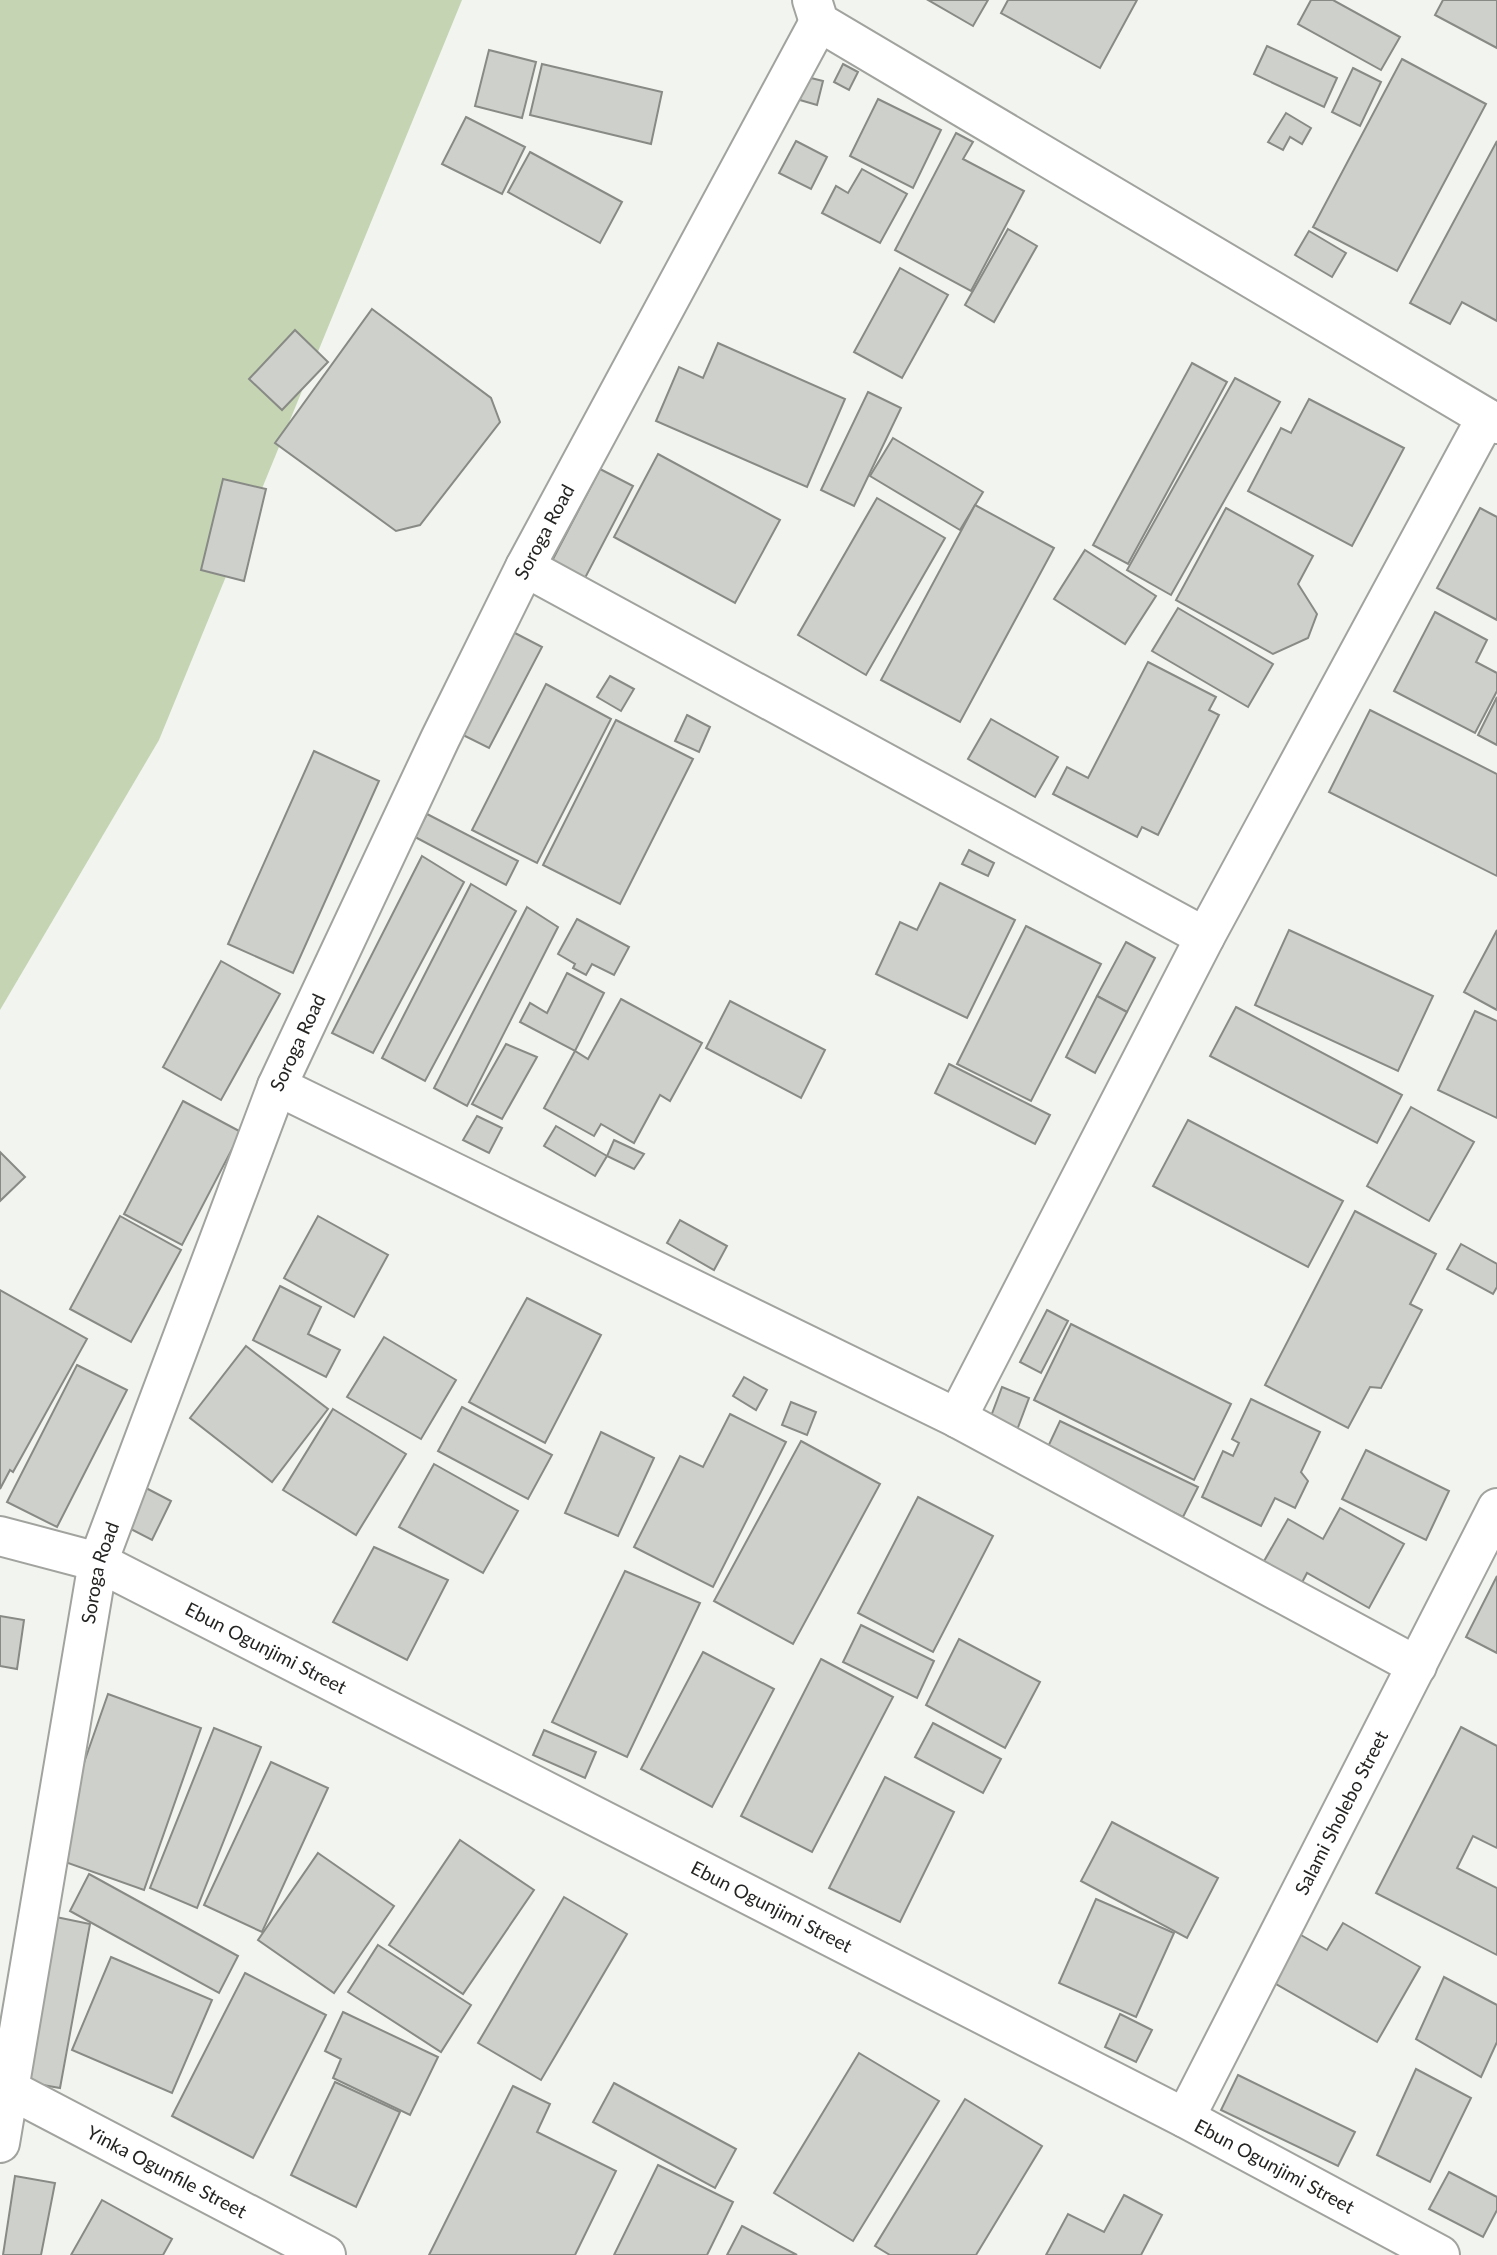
<svg xmlns="http://www.w3.org/2000/svg" width="1497" height="2255" font-family="Lato,sans-serif">
  <style>
    .green { fill: #c5d4b2 }
    .building { fill: #ced0cc; stroke: #888a86; stroke-width: 2 }
    .lines { fill: none; stroke-linecap: round; stroke-linejoin: round }
    .minor-casing { stroke: #a1a39f; stroke-width: 42 }
    .minor { stroke: #fff; stroke-width: 38 }
    .labels { text-anchor: middle; stroke-width: 6; stroke-linejoin: round; paint-order: stroke }
    .street-label { font-size: 19px; fill: #242423; stroke: #fff }
  </style>
  <rect width="100%" height="100%" fill="#f2f4f0"/>
  <path class="green" d="M0 0H462L159 740 0 1010Z"/>
  <g class="building">
    <path d="M928 0H988L973 26Z"/>
    <path d="M1008 0H1137L1100 68 1001 13Z"/>
    <path d="M1311 0H1333L1400 37 1381 70 1298 24Z"/>
    <path d="M1443 0H1497V48L1435 15Z"/>
    <path d="M1267 46 1337 78 1324 107 1254 74Z"/>
    <path d="M489 50 536 62 522 118 475 106Z"/>
    <path d="M1402 59 1486 104 1397 271 1313 227Z"/>
    <path d="M542 64 662 92 651 144 530 115Z"/>
    <path d="M843 64 858 72 849 90 834 82Z"/>
    <path d="M1353 68 1381 82 1360 126 1332 112Z"/>
    <path d="M799 75 823 81 817 105 793 98Z"/>
    <path d="M878 99 941 130 913 188 850 156Z"/>
    <path d="M1286 113 1311 128 1302 144 1290 137 1283 150 1268 142Z"/>
    <path d="M466 117 525 147 502 194 442 164Z"/>
    <path d="M956 133 973 142 963 159 1024 191 971 291 895 250Z"/>
    <path d="M796 141 827 157 811 189 779 173Z"/>
    <path d="M1497 141V321L1462 302 1450 324 1410 303Z"/>
    <path d="M530 152 622 202 600 243 508 192Z"/>
    <path d="M862 169 907 194 880 243 822 213 836 186 848 193Z"/>
    <path d="M1008 229 1037 246 994 322 965 305Z"/>
    <path d="M1309 231 1346 253 1332 277 1295 255Z"/>
    <path d="M900 268 948 295 902 378 854 352Z"/>
    <path d="M372 309 491 398 500 422 420 525 396 531 275 443Z"/>
    <path d="M295 330 328 362 282 410 249 379Z"/>
    <path d="M718 343 845 399 807 487 656 421 679 367 703 378Z"/>
    <path d="M1192 363 1227 382 1128 564 1093 545Z"/>
    <path d="M1235 378 1280 402 1171 595 1127 570Z"/>
    <path d="M868 392 901 408 854 506 821 490Z"/>
    <path d="M1309 399 1404 448 1352 546 1248 491 1281 428 1291 433Z"/>
    <path d="M893 438 983 492 960 530 870 476Z"/>
    <path d="M658 454 780 520 735 603 614 537Z"/>
    <path d="M600 469 633 486 585 578 552 561Z"/>
    <path d="M223 479 266 489 244 581 201 570Z"/>
    <path d="M877 498 945 538 866 675 798 635Z"/>
    <path d="M975 505 1054 548 960 722 881 680Z"/>
    <path d="M1226 508 1313 556 1298 584 1317 614 1308 638 1273 654 1176 600Z"/>
    <path d="M1480 508 1497 517V620L1437 588Z"/>
    <path d="M1085 550 1156 596 1125 644 1054 599Z"/>
    <path d="M1178 608 1273 664 1248 707 1152 651Z"/>
    <path d="M1435 612 1487 640 1476 662 1497 673V691L1475 733 1394 691Z"/>
    <path d="M513 632 542 647 489 748 461 734Z"/>
    <path d="M1148 662 1216 697 1209 710 1219 715 1158 835 1142 827 1137 837 1053 794 1067 767 1088 778Z"/>
    <path d="M610 676 634 689 621 711 597 697Z"/>
    <path d="M546 684 611 719 537 863 472 830Z"/>
    <path d="M1497 697V745L1478 735Z"/>
    <path d="M1370 710 1497 774V876L1329 792Z"/>
    <path d="M687 715 710 727 699 752 675 741Z"/>
    <path d="M991 719 1058 757 1035 797 968 759Z"/>
    <path d="M616 720 693 759 620 904 543 865Z"/>
    <path d="M314 751 379 781 293 973 228 944Z"/>
    <path d="M427 814 518 861 506 885 415 837Z"/>
    <path d="M969 850 994 863 988 876 962 864Z"/>
    <path d="M422 856 464 882 373 1053 332 1033Z"/>
    <path d="M940 883 1015 920 967 1018 876 974 900 922 917 930Z"/>
    <path d="M471 884 516 911 425 1081 382 1058Z"/>
    <path d="M527 907 558 927 467 1106 434 1088Z"/>
    <path d="M577 919 629 947 614 975 592 964 586 975 573 968 575 964 558 954Z"/>
    <path d="M1026 926 1101 964 1031 1101 957 1064Z"/>
    <path d="M1289 930 1433 996 1398 1071 1255 1005Z"/>
    <path d="M1497 930V1010L1464 992Z"/>
    <path d="M1126 942 1155 958 1127 1012 1097 996Z"/>
    <path d="M221 961 280 994 221 1100 163 1067Z"/>
    <path d="M567 973 604 993 575 1051 520 1022 530 1003 547 1013Z"/>
    <path d="M1097 996 1127 1012 1095 1073 1066 1057Z"/>
    <path d="M621 999 702 1043 670 1101 660 1095 634 1143 601 1124 594 1136 544 1108 575 1051 588 1059Z"/>
    <path d="M730 1001 825 1050 801 1098 706 1048Z"/>
    <path d="M1236 1007 1402 1095 1377 1143 1210 1056Z"/>
    <path d="M1475 1011 1497 1021V1118L1438 1090Z"/>
    <path d="M506 1044 537 1057 502 1119 472 1104Z"/>
    <path d="M949 1064 1050 1115 1035 1144 935 1093Z"/>
    <path d="M183 1101 241 1132 182 1245 124 1214Z"/>
    <path d="M1411 1107 1474 1142 1429 1221 1367 1186Z"/>
    <path d="M477 1116 502 1128 489 1153 463 1140Z"/>
    <path d="M1188 1120 1343 1201 1308 1267 1153 1186Z"/>
    <path d="M556 1126 607 1156 595 1176 544 1146Z"/>
    <path d="M614 1140 644 1154 634 1169 607 1156Z"/>
    <path d="M0 1152 25 1177 0 1201Z"/>
    <path d="M1355 1211 1436 1254 1410 1304 1422 1310 1381 1388 1370 1387 1348 1428 1265 1385Z"/>
    <path d="M120 1216 181 1250 131 1342 70 1309Z"/>
    <path d="M318 1216 388 1255 354 1317 284 1278Z"/>
    <path d="M680 1220 727 1246 714 1270 667 1243Z"/>
    <path d="M1461 1244 1497 1264V1287L1493 1294 1447 1269Z"/>
    <path d="M280 1286 321 1307 308 1334 340 1350 326 1377 253 1340Z"/>
    <path d="M0 1290 87 1339 13 1472 10 1470 0 1489Z"/>
    <path d="M527 1298 601 1335 545 1443 469 1402Z"/>
    <path d="M1047 1310 1068 1321 1041 1373 1020 1362Z"/>
    <path d="M1071 1324 1231 1404 1194 1480 1034 1400Z"/>
    <path d="M384 1337 456 1380 421 1439 347 1397Z"/>
    <path d="M246 1346 328 1409 272 1482 190 1418Z"/>
    <path d="M77 1365 127 1390 57 1527 7 1502Z"/>
    <path d="M744 1377 767 1390 756 1410 733 1396Z"/>
    <path d="M1002 1387 1029 1398 1017 1430 990 1419Z"/>
    <path d="M1251 1399 1320 1432 1301 1472 1308 1481 1295 1508 1275 1498 1261 1526 1202 1497 1223 1451 1233 1456 1239 1443 1232 1439Z"/>
    <path d="M791 1402 816 1412 807 1435 782 1425Z"/>
    <path d="M462 1407 552 1455 528 1499 438 1451Z"/>
    <path d="M333 1409 406 1454 356 1535 283 1490Z"/>
    <path d="M730 1414 786 1442 713 1587 634 1547 680 1456 703 1467Z"/>
    <path d="M1060 1421 1198 1487 1183 1517 1046 1451Z"/>
    <path d="M601 1432 654 1458 618 1536 565 1513Z"/>
    <path d="M801 1441 880 1484 793 1644 714 1601Z"/>
    <path d="M1366 1450 1449 1491 1426 1540 1342 1499Z"/>
    <path d="M434 1464 518 1511 483 1573 399 1527Z"/>
    <path d="M144 1487 171 1501 152 1540 125 1526Z"/>
    <path d="M918 1497 993 1536 933 1652 858 1613Z"/>
    <path d="M1340 1508 1404 1544 1369 1608 1307 1573 1297 1592 1259 1570 1288 1519 1323 1539Z"/>
    <path d="M374 1547 448 1580 407 1660 333 1622Z"/>
    <path d="M625 1571 700 1603 627 1757 552 1722Z"/>
    <path d="M1497 1576V1653L1466 1637Z"/>
    <path d="M0 1616 24 1620 17 1669 0 1666Z"/>
    <path d="M861 1625 934 1661 917 1698 843 1662Z"/>
    <path d="M959 1639 1040 1682 1005 1748 926 1705Z"/>
    <path d="M703 1652 774 1689 712 1807 641 1769Z"/>
    <path d="M821 1659 893 1697 812 1852 741 1816Z"/>
    <path d="M108 1694 201 1728 144 1890 51 1857Z"/>
    <path d="M933 1723 1001 1759 983 1793 915 1757Z"/>
    <path d="M1461 1727 1497 1746V1848L1473 1836 1457 1868 1497 1888V1955L1376 1893Z"/>
    <path d="M214 1728 261 1747 197 1908 150 1888Z"/>
    <path d="M544 1730 596 1752 585 1778 533 1755Z"/>
    <path d="M271 1762 328 1788 262 1932 204 1905Z"/>
    <path d="M885 1777 954 1812 900 1922 829 1888Z"/>
    <path d="M1112 1822 1218 1878 1187 1938 1081 1881Z"/>
    <path d="M460 1840 534 1890 463 1994 389 1945Z"/>
    <path d="M318 1853 394 1906 334 1993 258 1940Z"/>
    <path d="M89 1874 238 1956 219 1993 70 1911Z"/>
    <path d="M564 1897 627 1934 541 2080 478 2043Z"/>
    <path d="M1096 1899 1174 1933 1136 2017 1059 1983Z"/>
    <path d="M56 1917 90 1924 60 2088 26 2082Z"/>
    <path d="M1343 1923 1420 1967 1377 2042 1267 1979 1294 1931 1327 1950Z"/>
    <path d="M378 1945 471 2005 441 2052 348 1992Z"/>
    <path d="M111 1957 212 2000 172 2093 72 2050Z"/>
    <path d="M245 1973 326 2015 253 2158 172 2116Z"/>
    <path d="M1444 1977 1497 2005V2042L1481 2077 1416 2039Z"/>
    <path d="M343 2012 438 2057 410 2115 333 2078 341 2059 325 2051Z"/>
    <path d="M1120 2014 1152 2030 1136 2062 1105 2047Z"/>
    <path d="M859 2053 939 2101 853 2241 774 2193Z"/>
    <path d="M1416 2069 1471 2098 1430 2182 1377 2155Z"/>
    <path d="M1238 2075 1355 2132 1338 2166 1221 2110Z"/>
    <path d="M335 2082 400 2112 356 2207 291 2175Z"/>
    <path d="M614 2083 736 2149 715 2188 593 2122Z"/>
    <path d="M513 2086 550 2104 537 2132 616 2171 575 2255H429Z"/>
    <path d="M965 2099 1042 2146 976 2255H890L875 2246Z"/>
    <path d="M658 2165 733 2202 707 2255H614Z"/>
    <path d="M1449 2172 1497 2197V2210L1483 2237 1429 2209Z"/>
    <path d="M15 2176 55 2183 41 2255H3Z"/>
    <path d="M1124 2195 1162 2215 1141 2255H1046L1068 2214 1104 2232Z"/>
    <path d="M102 2200 172 2239 163 2255H71Z"/>
    <path d="M742 2226 797 2255H727Z"/>
  </g>
  <g class="lines">
    <g class="minor-casing">
      <g id="minor">
        <path d="M812 0 819 22 1497 424"/>
        <path d="M525 567 1205 937"/>
        <path d="M277 1086 957 1418 1417 1666"/>
        <path d="M957 1418 1205 937 1486 418"/>
        <path id="s1" d="M0 1536 98 1562 1185 2118 1440 2255"/>
        <path id="s2" d="M9 2089 326 2255"/>
        <path id="s3" d="M1185 2118 1497 1508"/>
        <path id="s4" d="M0 2143 98 1562 277 1086 440 739 525 567 819 22"/>
      </g>
    </g>
    <use href="#minor" class="minor"/>
  </g>
  <g class="labels">
    <g class="street-label">
      <text dy="7" stroke="none"><textPath href="#s4" startOffset="1713">Soroga Road</textPath></text>
      <text dy="7" stroke="none"><textPath href="#s4" startOffset="1146">Soroga Road</textPath></text>
      <text dy="7" stroke="none"><textPath href="#s4" startOffset="579">Soroga Road</textPath></text>
      <text dy="7" stroke="none"><textPath href="#s1" startOffset="290">Ebun Ogunjimi Street</textPath></text>
      <text dy="7" stroke="none"><textPath href="#s3" startOffset="343">Salami Sholebo Street</textPath></text>
      <text dy="7" stroke="none"><textPath href="#s1" startOffset="858">Ebun Ogunjimi Street</textPath></text>
      <text dy="7" stroke="none"><textPath href="#s1" startOffset="1424">Ebun Ogunjimi Street</textPath></text>
      <text dy="7" stroke="none"><textPath href="#s2" startOffset="178">Yinka Ogunfile Street</textPath></text>
    </g>
  </g>
</svg>
